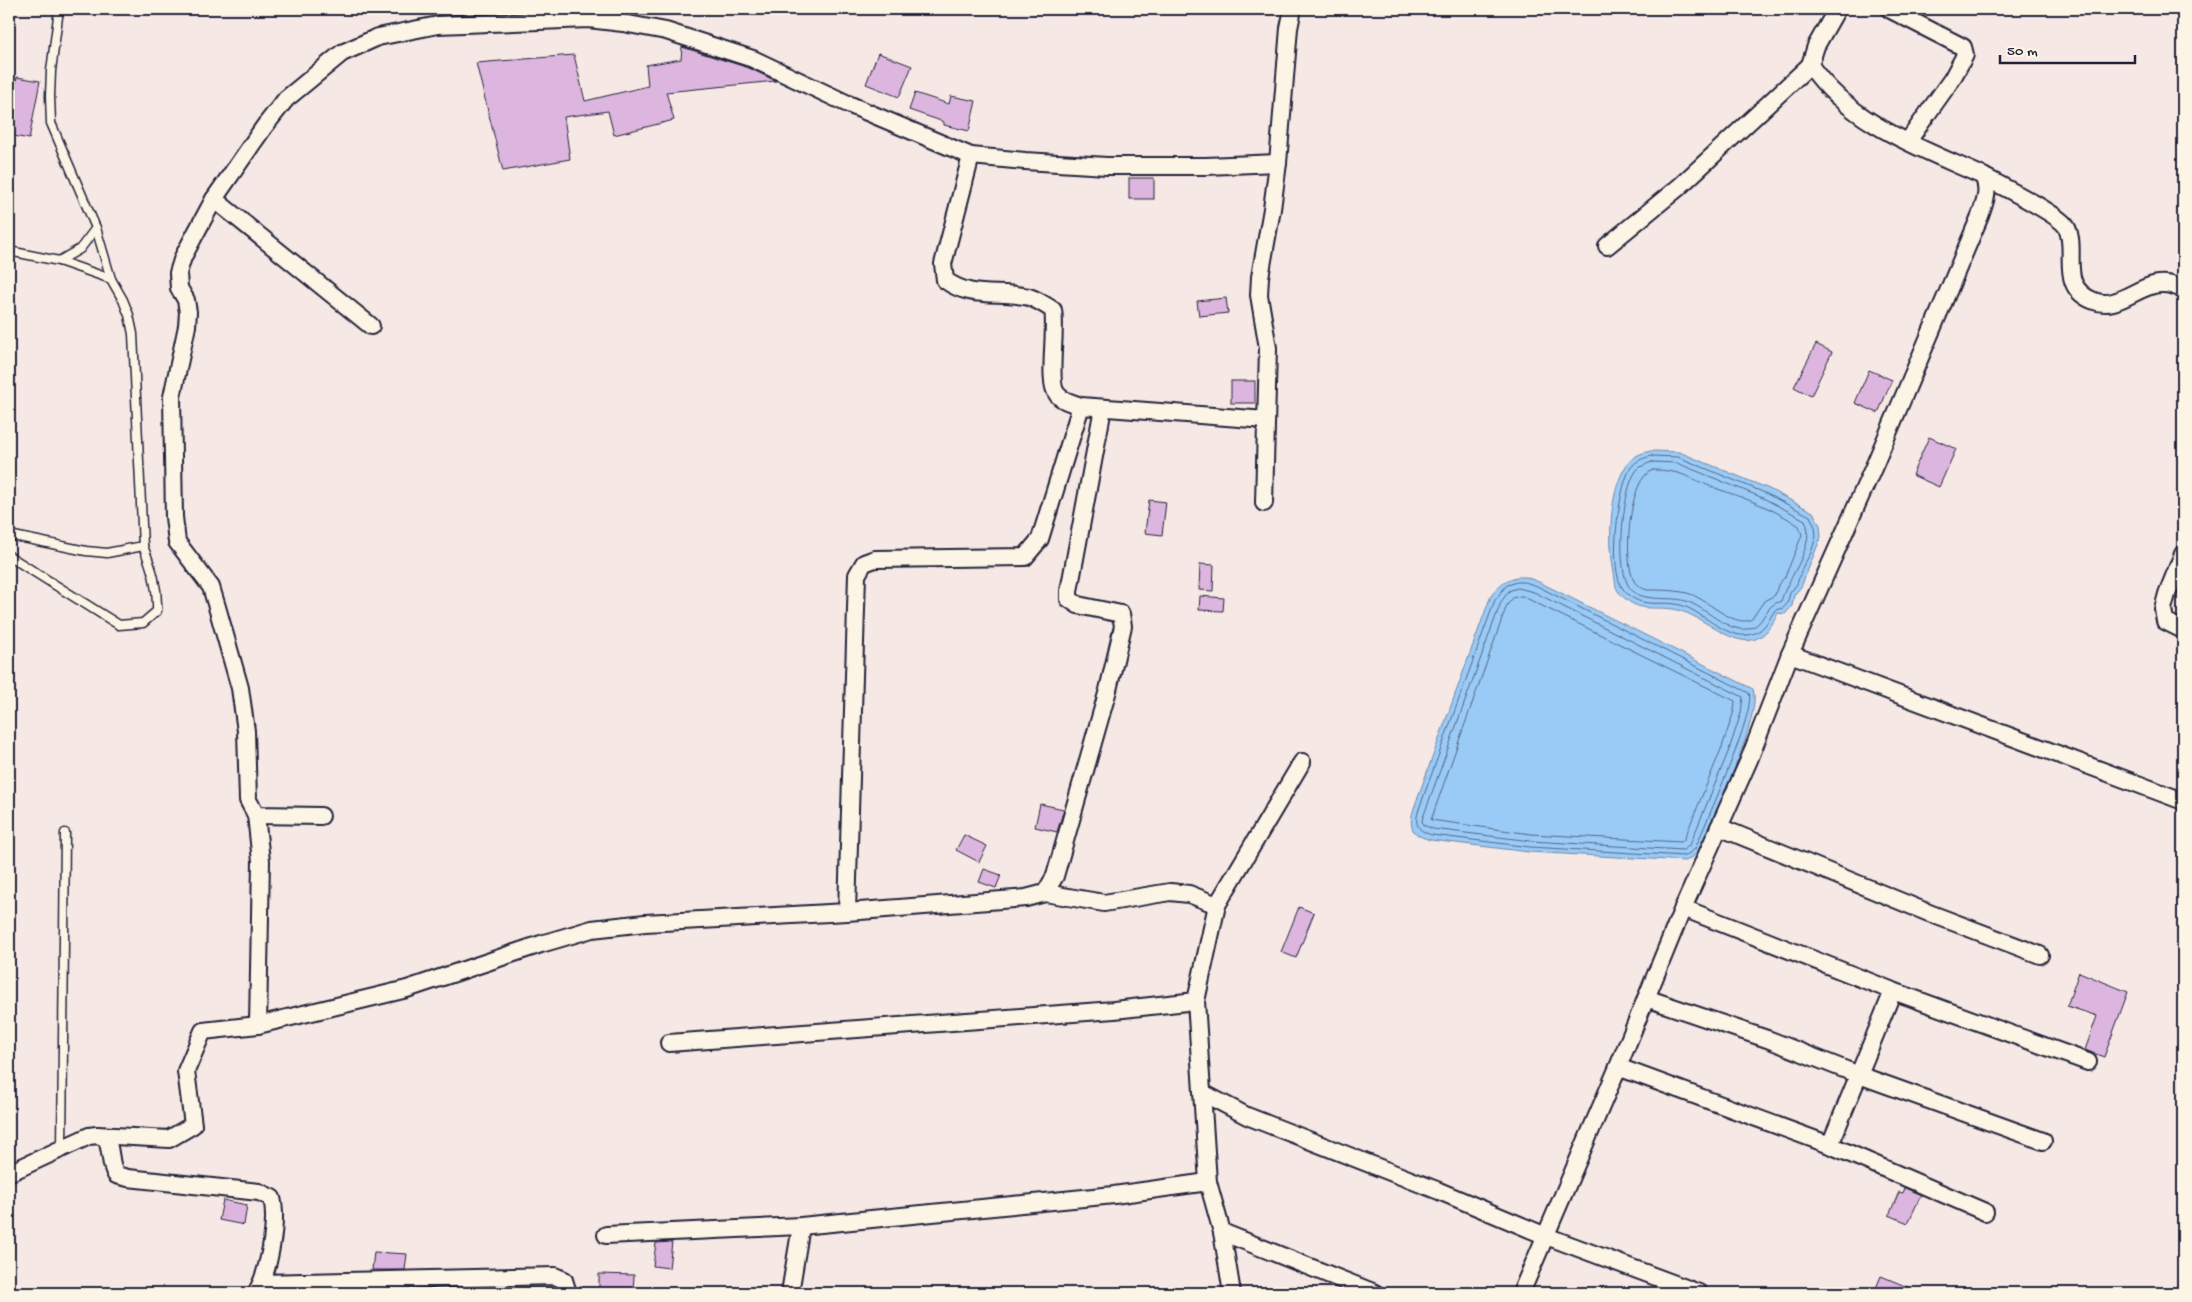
<svg xmlns="http://www.w3.org/2000/svg" width="2192" height="1302" font-family="'Gochi Hand',sans-serif">
  <style>
    .water { fill: #9acbf6; stroke: #6a87ab }
    .lines { fill: none; stroke-linecap: round; stroke-linejoin: round }
    .shore { stroke: #526686; stroke-width: 1 }
    .building { fill: #dcb6de; stroke: #22223b }
    .service-casing { stroke: #22223b; stroke-width: 11 }
    .minor-casing { stroke: #22223b; stroke-width: 20 }
    .service { stroke: #fcf5e5; stroke-width: 8 }
    .minor { stroke: #fcf5e5; stroke-width: 16 }
  </style>
  <rect width="100%" height="100%" fill="#f6e8e4"/>
  <filter id="ink" filterUnits="userSpaceOnUse"><feTurbulence type="fractalNoise" baseFrequency=".02" numOctaves="2"/><feDisplacementMap in="SourceGraphic" scale="10" xChannelSelector="R" yChannelSelector="G"/><feConvolveMatrix kernelMatrix="1 2 1 2 8 2 1 2 1" color-interpolation-filters="sRGB"/></filter>
  <g filter="url(#ink)">
    <g class="water">
      <path d="M1651 451 1679 452 1767 488 1813 512 1820 525 1821 537 1801 587 1794 595 1792 606 1785 614 1778 613C1753 669 1717 624 1684 612 1658 602 1639 618 1618 591 1615 587 1615 579 1614 573 1608 543 1609 492 1626 466 1632 456 1641 453 1651 451Z"/>
      <path d="M1516 577H1526L1539 582 1753 689C1763 715 1711 823 1699 852L1686 861 1529 852 1431 840C1411 835 1408 827 1414 808L1490 598C1497 586 1503 581 1516 577Z"/>
    </g>
    <g class="lines">
      <g class="shore">
        <path d="M1652 456 1678 457 1765 493 1810 516 1815 527 1816 536 1811 553 1803 566 1797 584 1790 593 1787 604 1783 608 1775 610C1768 621 1763 633 1748 635 1727 638 1705 615 1686 607 1663 597 1642 613 1623 589 1608 570 1618 490 1630 469 1635 461 1643 458 1652 456Z"/>
        <path d="M1652 462 1677 463 1763 498 1805 520C1817 545 1788 577 1781 601 1762 606 1766 626 1747 629 1727 632 1705 607 1686 601 1668 595 1636 605 1627 583 1617 561 1622 491 1636 471 1640 466 1646 464 1652 462Z"/>
        <path d="M1653 470C1682 470 1690 479 1715 488 1744 498 1774 508 1799 526L1802 535 1785 577 1778 585 1775 595 1764 601 1751 620C1731 627 1707 598 1687 593 1674 590 1660 590 1647 590 1642 588 1637 586 1634 581 1623 562 1628 476 1653 470Z"/>
        <path d="M1517 582H1525L1537 586 1749 693C1756 712 1705 824 1695 849L1685 856 1530 847 1432 835C1417 831 1414 824 1419 809L1495 600 1506 586Z"/>
        <path d="M1518 588 1534 592 1743 697 1741 713 1729 750 1690 845 1683 850 1531 841 1433 829 1423 825 1422 820 1425 812 1501 602 1509 591Z"/>
        <path d="M1522 596 1735 701 1734 711 1722 747 1684 840 1681 842 1531 834 1431 820 1507 605 1513 598Z"/>
      </g>
    </g>
    <g class="building">
      <path d="M682 47 749 68 776 81 666 92 674 120 614 135 608 111 564 117 570 159 503 171 476 63 574 55 585 101 648 86 646 65 681 59Z"/>
      <path d="M878 53 912 66 899 97 866 84Z"/>
      <path d="M17 77 40 81 29 139 9 135V120Z"/>
      <path d="M915 93 949 104 951 96 976 101 969 131 944 125V122L909 110Z"/>
      <rect x="1129" y="178" width="25" height="21"/>
      <path d="M1226 298 1228 313 1199 316 1197 301Z"/>
      <path d="M1816 344 1832 352 1811 396 1794 387Z"/>
      <path d="M1869 370 1892 380 1878 413 1855 403Z"/>
      <rect x="1231" y="381" width="24" height="22"/>
      <path d="M1929 437 1956 449 1939 487 1912 475Z"/>
      <path d="M1149 500 1166 502 1162 535 1145 533Z"/>
      <path d="M1200 564 1214 565 1213 591 1199 590Z"/>
      <path d="M1200 596 1224 598 1223 611 1199 610Z"/>
      <path d="M1040 804 1064 809 1057 832 1035 827Z"/>
      <path d="M964 835 987 846 979 862 956 850Z"/>
      <path d="M984 869 1001 875 996 888 979 882Z"/>
      <path d="M1299 907 1314 913 1296 958 1281 952Z"/>
      <path d="M2079 972 2128 992 2104 1057 2085 1050 2097 1016 2067 1006Z"/>
      <path d="M1905 1188 1921 1195 1908 1223 1889 1215 1899 1192 1903 1193Z"/>
      <path d="M223 1200 247 1205 244 1225 219 1220Z"/>
      <path d="M672 1242 669 1268 653 1266 656 1243Z"/>
      <path d="M374 1252 407 1254 405 1270H372Z"/>
      <path d="M599 1274 634 1275 633 1293 599 1292Z"/>
      <path d="M1881 1276 1922 1293H1874Z"/>
    </g>
    <g class="lines">
      <g class="service-casing">
        <g id="service">
          <path d="M9 251 59 261 80 249 96 228 51 123 50 96 51 71 59 9"/>
          <path d="M59 261 111 279"/>
          <path d="M9 535 86 551 107 553 143 546"/>
          <path d="M9 556 119 625 143 623 157 611C158 587 152 568 143 546L133 334 129 315 123 300 111 279 96 228"/>
          <path d="M62 1148 65 833"/>
        </g>
      </g>
      <g class="minor-casing">
        <g id="minor">
          <path d="M1889 9 1963 47 1965 55 1952 79 1908 141"/>
          <path d="M971 156 943 264 945 280C972 300 998 290 1029 297 1038 300 1045 305 1053 310 1057 330 1047 383 1057 394 1062 401 1073 403 1081 406L1266 420"/>
          <path d="M1983 176C1999 185 2061 215 2067 228 2078 251 2057 287 2094 301 2125 313 2147 268 2183 290"/>
          <path d="M214 199 371 326"/>
          <path d="M1607 246 1679 187 1810 65"/>
          <path d="M1264 503 1268 348 1259 295 1260 277 1272 209 1278 163 1289 28 1293 9"/>
          <path d="M2183 554 2167 594 2163 609 2165 621 2183 630"/>
          <path d="M1790 654 2183 801"/>
          <path d="M256 815 261 861 258 1025"/>
          <path d="M321 816 256 815 248 800 246 731 240 688 217 607 211 587 177 542 174 517 172 397 187 326 188 312 186 300 179 288 178 273 183 257 214 199 264 127 286 99 342 53 378 37 438 25 588 19 623 23 666 31 753 59 848 104 971 156 1025 161 1107 166H1206L1278 163"/>
          <path d="M1719 827 1929 913 2040 955"/>
          <path d="M1045 893 1104 903 1170 892 1189 894 1217 905"/>
          <path d="M1683 908 1893 991 2088 1062"/>
          <path d="M847 912 857 575 864 563 875 559 1025 557 1040 539 1081 406"/>
          <path d="M1646 998 1770 1040 1859 1075 2043 1141"/>
          <path d="M669 1043 1114 1010 1196 1001"/>
          <path d="M1618 1067 1830 1145 1985 1212"/>
          <path d="M1203 1093 1247 1116 1439 1191 1546 1236 1699 1293"/>
          <path d="M97 1135 169 1139 193 1125 186 1071 203 1031 258 1025 407 989 541 944 592 929 645 923 847 912 1026 898 1045 893 1055 876 1108 690 1123 626 1121 614 1078 605 1069 599V591L1103 408"/>
          <path d="M1830 1145 1893 991"/>
          <path d="M9 1173 89 1136 97 1135 106 1138C112 1150 109 1164 116 1175L128 1178 259 1192 272 1198C278 1222 269 1272 256 1293"/>
          <path d="M1222 1232 1375 1293"/>
          <path d="M606 1235 801 1226 1114 1195 1208 1182"/>
          <path d="M262 1283 555 1276 564 1280 568 1293"/>
          <path d="M790 1293 801 1226"/>
          <path d="M1232 1293 1222 1232 1208 1182 1196 1001 1217 905 1302 762"/>
          <path d="M1521 1293 1618 1067 1683 908 1749 760 1790 654 1875 464 1980 216C1985 202 1990 190 1983 176 1921 148 1850 124 1810 65L1816 46 1837 9"/>
        </g>
      </g>
      <use href="#service" class="service"/>
      <use href="#minor" class="minor"/>
    </g>
  </g>
  <rect width="2192" height="1302" fill="none" stroke="#fcf5e5" stroke-width="30"/>
  <rect x="15" y="15" width="2162" height="1272" fill="none" stroke="#22223b" stroke-width="2" filter="url(#ink)"/>
  <path d="M2000 55v8h135v-8" fill="none" stroke="#22223b" stroke-width="2.5"/>
  <text x="2007" y="55" font-size="15" fill="#22223b" stroke="#fcf5e5" stroke-width="4" paint-order="stroke">50 m</text>
</svg>
